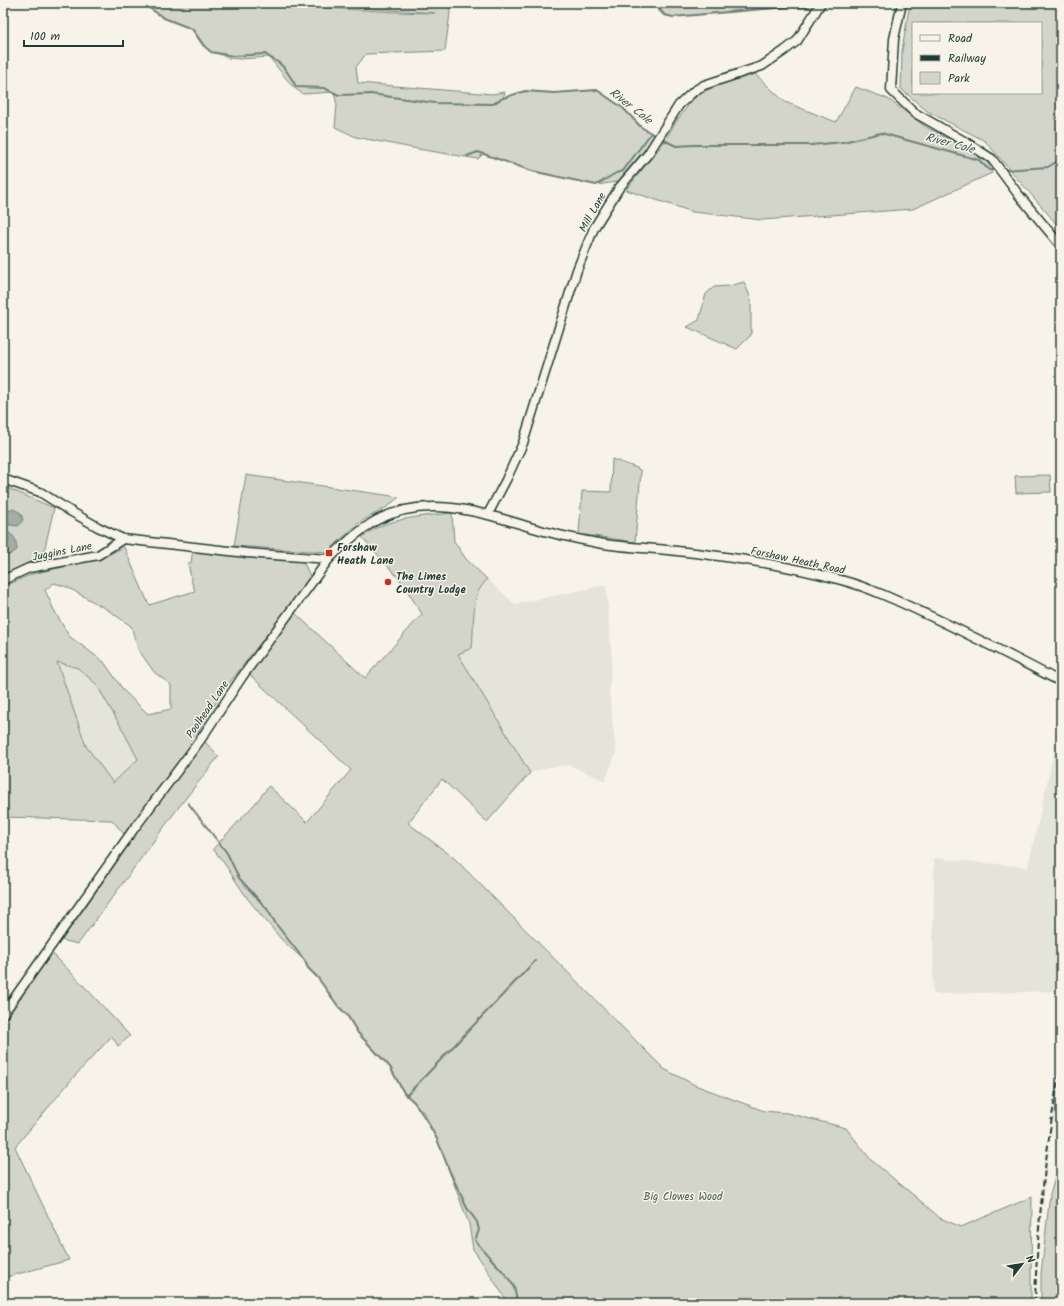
<svg xmlns="http://www.w3.org/2000/svg" width="1064" height="1306" font-family="Kalam,sans-serif">
  <style>
    .built { fill: #e5e4d9 }
    .green { fill: #d3d5ca; stroke: #79897f; fill-rule: evenodd }
    .water { fill: #a4ada3; stroke: #6f8077 }
    .lines { fill: none; stroke-linecap: round; stroke-linejoin: round }
    .stream { stroke: #6f8077; stroke-width: 2 }
    .minor-casing { stroke: #1f3d34; stroke-width: 11 }
    .minor { stroke: #f7f3e8; stroke-width: 8 }
    .rail { stroke: #1f3d34; stroke-width: 2; stroke-dasharray: 6 3; stroke-linecap: butt }
    .poi-dot { fill: #c8321e; stroke: #f7f3e8; stroke-width: 1.5 }
    .labels { text-anchor: middle; stroke-width: 3; stroke-linejoin: round; paint-order: stroke }
    .street-label { font-size: 11px; fill: #1f3d34; stroke: #f7f3e8 }
    .poi-label { font-size: 11px; font-weight: bold; fill: #1f3d34; stroke: #f7f3e8; text-anchor: start }
    .park-label { font-size: 11px; fill: #435b52; stroke: #f7f3e8 }
    .water-label { font-size: 12px; font-style: italic; fill: #405950; stroke: #f7f3e8 }
  </style>
  <rect width="100%" height="100%" fill="#f7f3e8"/>
  <filter id="ink" filterUnits="userSpaceOnUse"><feTurbulence type="fractalNoise" baseFrequency=".025" numOctaves="2"/><feDisplacementMap in="SourceGraphic" scale="8" xChannelSelector="R" yChannelSelector="G"/><feConvolveMatrix kernelMatrix="1 2 1 2 8 2 1 2 1" color-interpolation-filters="sRGB"/></filter>
  <g filter="url(#ink)">
    <g class="built">
      <path d="M487 579 515 604 606 585 612 660 609 690 616 753 605 781 569 765 550 767 530 773 458 653 472 648 474 630V613L478 592Z"/>
      <path d="M57 662 78 668 96 685 120 725 138 759 113 783 86 746Z"/>
      <path d="M1061 721V991L933 994 934 858 1028 867Z"/>
    </g>
    <g class="green">
      <path d="M142 3H270L312 7 394 12 435 13 287 3H449L450 13 445 51 366 54 356 67 358 83 492 94 505 92 503 98 525 91 554 93 597 90 623 108 641 127 656 136 617 182 596 185 532 171 483 154 478 159 418 149 356 137 335 127 337 105 334 92 303 94 293 87 269 57 240 59 228 58 219 54 211 52 204 45 194 30 164 18Z"/>
      <path d="M659 3H817L673 17 664 14 660 7Z"/>
      <path d="M910 3H1061V232L1054 221 985 141 927 111 901 89 902 50ZM913 23H1041V93H913Z"/>
      <path d="M755 74 785 102 836 122 856 87 888 99 926 127 973 152 987 161 992 173 913 209 762 220 693 212 626 190 665 141 673 126 693 99 714 86Z"/>
      <path d="M744 282 751 299V335L737 349 687 327 699 320 706 294 714 287 729 286Z"/>
      <path d="M612 459 637 468 641 471 635 542 579 534 582 491 611 492Z"/>
      <path d="M246 475 399 497 387 507 360 522 327 552 234 546Z"/>
      <path d="M1050 475 1051 492 1016 493 1015 476Z"/>
      <path d="M3 486 54 508 43 556 3 575Z"/>
      <path d="M452 513 454 541 466 559 487 579C484 583 480 588 478 592 472 609 474 631 472 648L458 654 530 773 487 822 442 779 408 823 454 858 664 1069 695 1085 764 1111 787 1113 846 1128 871 1160 917 1198 940 1218 961 1227 1032 1197 1031 1274V1303H508L486 1268 473 1249 469 1224 437 1139 424 1113 414 1102 404 1093 390 1067 358 1033 347 1015 338 1006 318 978 308 968 305 961 281 939 247 898 224 863 213 849 253 806 269 786 307 822 351 770 249 674 295 613 365 678 422 614 401 581 362 537C367 534 372 530 378 527 401 517 427 516 452 513Z"/>
      <path d="M124 547 149 605 195 591 192 583 188 563H191L193 549 303 561 311 578 223 691 197 734 219 756 178 808 78 944 62 940 130 843 124 834 112 820 3 817V587L32 574 99 559ZM54 583 67 587 108 610 131 626 138 649 154 672 171 685V709L148 714 124 691 104 662 69 636 54 610 45 590ZM57 662 78 668 96 684 120 725 138 759 113 783 86 746Z"/>
      <path d="M52 953 85 987 130 1036 118 1046 112 1036 73 1078 15 1147 69 1260 3 1278V1100L9 1092 3 1087V1023Z"/>
      <path d="M1061 1159V1303H1041V1274L1050 1194Z"/>
    </g>
    <g class="water">
      <path d="M3 509H13L21 513 23 520 18 526 3 524Z"/>
      <path d="M3 530C15 536 16 537 17 550L11 554 3 557V546L7 544 8 540 3 538Z"/>
    </g>
    <g class="lines">
      <g class="stream">
        <path d="M142 3 164 18 192 29 203 45 211 52 233 56 265 54C269 57 272 59 276 61 283 64 293 80 296 87L324 88 339 95 371 94 435 103 493 104 503 98 525 91 554 93 597 90 623 108 641 127 656 136"/>
        <path d="M659 3V10L664 15 673 17 787 7H810"/>
        <path d="M660 138 676 146 694 145H811L843 142 881 133 979 160 989 170H998"/>
        <path d="M467 156 478 152 532 171 596 185 616 173 623 171 651 133"/>
        <path d="M1002 170 1048 167 1061 159"/>
        <path d="M188 803 227 853 239 878 267 909 276 924 305 961 308 968 318 978 338 1006 347 1015 358 1033 390 1067 404 1093 414 1102 425 1118 437 1139 450 1172 467 1208 477 1222 479 1230 475 1240C486 1256 503 1268 513 1285 516 1291 515 1297 518 1303"/>
        <path d="M406 1096 535 961"/>
      </g>
      <g class="minor-casing">
        <g id="minor">
          <path d="M902 3 894 39 891 90 915 113 964 141 992 159 1018 194 1061 246"/>
          <path d="M3 479 40 492 70 511 98 527 123 539 247 553 329 559"/>
          <path d="M488 514 506 480 523 443 577 270 594 228 619 188 648 154 679 105 694 91 704 85 762 66 784 51 797 41 821 3"/>
          <path d="M3 580 29 568 98 555 123 539"/>
          <path d="M3 1014 133 830 201 739 242 677 329 559C344 544 359 530 377 520 430 493 485 514 537 529 557 535 577 539 598 543 621 547 645 548 668 550 726 556 784 564 841 580 871 588 900 602 928 615 973 636 1017 659 1061 682"/>
        </g>
      </g>
      <use href="#minor" class="minor"/>
      <path class="rail" d="M1035 1303C1037 1222 1047 1141 1061 1062"/>
    </g>
  </g>
  <g class="poi-dot">
    <rect x="325" y="549" width="8" height="8" rx="2"/>
    <circle cx="388" cy="582" r="4"/>
  </g>
  <g class="labels">
    <g class="street-label">
      <text transform="translate(592 212) rotate(-61)" y="4">Mill Lane</text>
      <text transform="translate(62 551) rotate(-11)" y="4">Juggins Lane</text>
      <text transform="translate(798 560) rotate(12)" y="4">Forshaw Heath Road</text>
      <text transform="translate(207 709) rotate(-56)" y="4">Poolhead Lane</text>
    </g>
    <g class="poi-label">
      <text x="337" y="551">Forshaw<tspan x="337" dy="13">Heath Lane</tspan></text>
      <text x="396" y="580">The Limes<tspan x="396" dy="13">Country Lodge</tspan></text>
    </g>
    <g class="park-label">
      <text x="683" y="1200">Big Clowes Wood</text>
    </g>
    <g class="water-label">
      <text transform="translate(631 106) rotate(38)" y="4">River Cole</text>
      <text transform="translate(950 143) rotate(15)" y="4">River Cole</text>
    </g>
  </g>
  <rect width="1064" height="1306" fill="none" stroke="#f7f3e8" stroke-width="16"/>
  <rect x="8" y="8" width="1048" height="1290" fill="none" stroke="#1f3d34" stroke-width="1.5" filter="url(#ink)"/>
  <rect x="912" y="22" width="130" height="72" fill="#f7f3e8" stroke="#a1aaa0"/>
  <rect x="920" y="35" width="20" height="6" fill="#f7f3e8" stroke="#a1aaa0"/>
  <text x="948" y="42" font-size="12" fill="#1f3d34">Road</text>
  <rect x="920" y="55" width="20" height="6" fill="#1f3d34" stroke="#a1aaa0"/>
  <text x="948" y="62" font-size="12" fill="#1f3d34">Railway</text>
  <rect x="920" y="72" width="20" height="12" fill="#d3d5ca" stroke="#a1aaa0"/>
  <text x="948" y="82" font-size="12" fill="#1f3d34">Park</text>
  <g transform="translate(1022 1264) rotate(59)" stroke="#f7f3e8" stroke-width="3" paint-order="stroke">
  <path d="M0-3L7 15L0 10L-7 15Z" fill="#1f3d34"/>
  <text y="-6" font-size="11" font-weight="bold" text-anchor="middle" fill="#1f3d34">N</text>
  </g>
  <path d="M24 40v6h99v-6" fill="none" stroke="#1f3d34" stroke-width="2"/>
  <text x="30" y="40" font-size="12" fill="#1f3d34" stroke="#f7f3e8" stroke-width="3" paint-order="stroke">100 m</text>
</svg>
